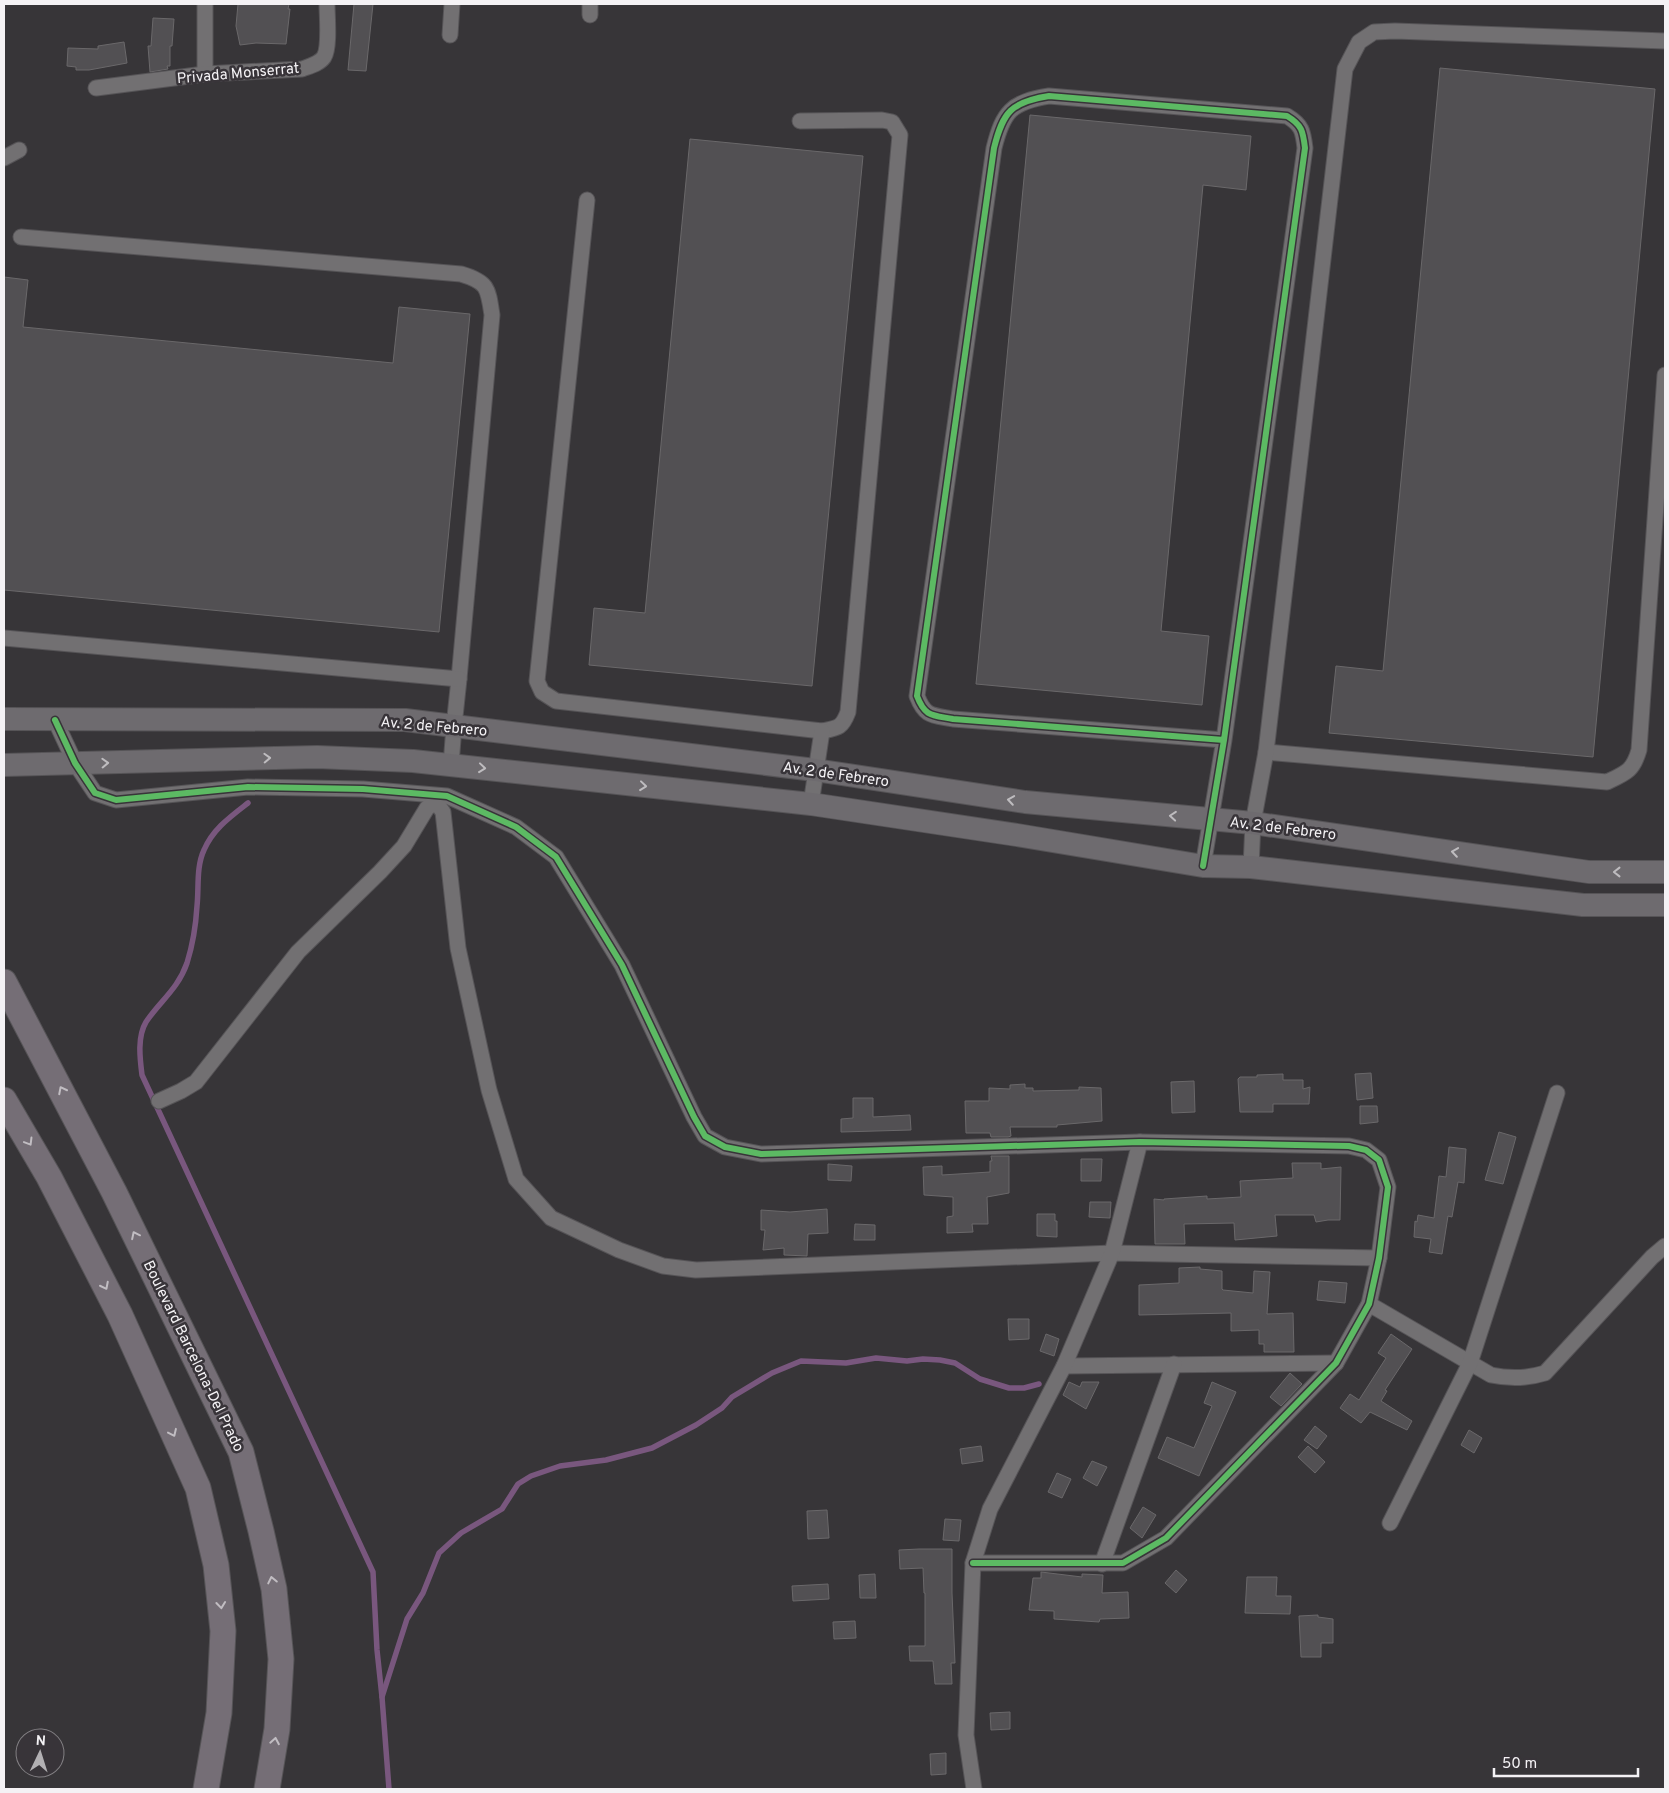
<svg xmlns="http://www.w3.org/2000/svg" width="1669" height="1793" font-family="Overpass,sans-serif">
  <style>
    .lines { fill: none; stroke-linecap: round; stroke-linejoin: round }
    .stream { stroke: #79577e; stroke-width: 5.5 }
    .building { fill: #525053; stroke: #6a686a }
    .minor-casing { stroke: #565457; stroke-width: 17 }
    .secondary-casing { stroke: #565457; stroke-width: 24 }
    .primary-casing { stroke: #565457; stroke-width: 27 }
    .minor { stroke: #727072; stroke-width: 15 }
    .secondary { stroke: #6e6b6f; stroke-width: 22 }
    .primary { stroke: #756e76; stroke-width: 25 }
    .cycleway-casing { stroke: #383439; stroke-width: 9 }
    .cycleway { stroke: #5cba63; stroke-width: 6 }
    .oneway { stroke: #bebcbf }
    .oneway2 { stroke: #c1bdc2 }
    .labels { text-anchor: middle; stroke-width: 5; stroke-linejoin: round; paint-order: stroke }
    .street-label { font-size: 15px; fill: #f4f2f5; stroke: #383439 }
  </style>
  <rect width="100%" height="100%" fill="#373538"/>
  <g class="lines">
    <g class="stream">
      <path d="M248 803C230 817 213 829 204 850 196 867 199 888 197 906 196 923 192 947 187 963 178 989 160 1001 146 1022 137 1037 140 1059 142 1075L373 1572 377 1650 382 1697"/>
      <path d="M389 1789 382 1697 407 1619 423 1593 439 1553 461 1533 502 1509 518 1484 531 1476 560 1466 606 1460 652 1448 696 1425 722 1408 732 1397 772 1373 801 1361 846 1363 876 1358 907 1361 923 1359 940 1360 955 1363 980 1379 1009 1388H1024L1039 1384"/>
    </g>
  </g>
  <g class="building">
    <path d="M238 4H289L288 9H290L286 44 256 43 240 45 236 26Z"/>
    <path d="M354 4H373L366 71 348 70Z"/>
    <path d="M153 18 174 19 172 46H170V66H167L168 69 150 72 148 46H151Z"/>
    <path d="M124 42 127 63 89 70H76V67L67 66 68 48 98 49V46Z"/>
    <path d="M1440 68 1655 89 1593 757 1329 733 1336 666 1383 671Z"/>
    <path d="M1030 115 1251 136 1246 190 1203 185 1161 631 1209 636 1202 705 976 684Z"/>
    <path d="M690 139 863 156 812 686 589 665 594 608 645 613Z"/>
    <path d="M4 277 28 280 23 327 393 363 399 307 470 314 439 632 4 590Z"/>
    <path d="M1371 1073 1373 1098 1357 1100 1355 1074Z"/>
    <path d="M1283 1074V1080H1303V1089L1310 1087 1309 1104H1273V1112H1240L1238 1079 1240 1077H1257V1075Z"/>
    <path d="M1194 1081 1195 1112 1172 1113 1171 1082Z"/>
    <path d="M1025 1084V1088H1033V1091L1079 1090V1087L1101 1088 1102 1121 1057 1125V1127H1010L1011 1136 1008 1137H991L990 1133H966L965 1101H989V1088L1010 1089V1085Z"/>
    <path d="M853 1098H873V1117L910 1115 911 1130 841 1132V1119L853 1118Z"/>
    <path d="M1360 1106H1377L1378 1122 1360 1124Z"/>
    <path d="M1499 1132 1516 1137 1503 1184 1485 1180Z"/>
    <path d="M1449 1147 1466 1149 1464 1183 1458 1182 1452 1217 1448 1216 1442 1254 1429 1252 1431 1239 1414 1237 1415 1221 1417 1222 1418 1215 1434 1218 1439 1176 1446 1177Z"/>
    <path d="M991 1156H1009V1193L987 1197 988 1224H972L973 1232 947 1233V1217L953 1216V1197L924 1195 923 1167 942 1166V1175L990 1172V1161H992Z"/>
    <path d="M1081 1159H1102L1101 1181H1081Z"/>
    <path d="M1292 1163H1321V1169L1341 1167 1340 1220H1328L1316 1222 1314 1215H1275L1277 1236 1235 1240 1234 1223 1184 1224 1185 1244H1155L1154 1199 1164 1200V1199L1207 1196V1199L1241 1197 1240 1181 1293 1178Z"/>
    <path d="M828 1164 852 1166 851 1181 828 1180Z"/>
    <path d="M1090 1202H1111L1110 1218 1089 1217Z"/>
    <path d="M827 1209 828 1233 808 1234 807 1256 784 1255V1248L763 1250 765 1230H761V1210L790 1212Z"/>
    <path d="M1037 1214H1055V1221H1057V1237L1037 1236Z"/>
    <path d="M855 1224 875 1225V1240H854Z"/>
    <path d="M1200 1267V1269L1222 1271V1289L1223 1290 1253 1293 1254 1271 1270 1272 1267 1314 1293 1313 1294 1352H1264V1344H1259V1330L1231 1331V1313L1139 1315V1285L1179 1283V1268Z"/>
    <path d="M1319 1281 1347 1283 1345 1303 1317 1300Z"/>
    <path d="M1008 1319H1029V1339L1009 1340Z"/>
    <path d="M1046 1334 1059 1339 1054 1356 1040 1351Z"/>
    <path d="M1391 1334 1412 1349 1385 1390 1387 1391 1381 1401 1412 1421 1407 1430 1370 1412 1361 1423 1340 1408 1350 1394 1359 1400 1386 1358 1378 1353Z"/>
    <path d="M1290 1373 1302 1384 1281 1406 1270 1397Z"/>
    <path d="M1069 1382 1080 1387 1082 1382H1099L1086 1409 1063 1395Z"/>
    <path d="M1212 1382 1236 1392 1199 1476 1158 1458 1167 1437 1194 1448 1212 1406 1204 1403Z"/>
    <path d="M1315 1426 1327 1436 1317 1449 1304 1440Z"/>
    <path d="M1469 1430 1482 1438 1474 1453 1461 1445Z"/>
    <path d="M981 1446 983 1461 962 1464 960 1449Z"/>
    <path d="M1308 1446 1325 1462 1315 1473 1298 1457Z"/>
    <path d="M1092 1461 1107 1467 1097 1486 1083 1478Z"/>
    <path d="M1057 1473 1071 1479 1062 1498 1048 1492Z"/>
    <path d="M1143 1507 1156 1515 1142 1538 1130 1528Z"/>
    <path d="M827 1510 829 1538 808 1539 807 1511Z"/>
    <path d="M945 1519 961 1520 959 1541 943 1540Z"/>
    <path d="M919 1549H952V1593L955 1663H951L952 1684H935L933 1661H910L909 1646H925V1593H924L923 1568 900 1569 899 1550Z"/>
    <path d="M1176 1570 1187 1580 1176 1593 1165 1583Z"/>
    <path d="M1041 1572 1082 1577V1574L1103 1575 1102 1593 1128 1592 1129 1618 1100 1619 1099 1622 1054 1619V1611L1029 1610 1033 1578H1041Z"/>
    <path d="M875 1574 876 1598H860L859 1575Z"/>
    <path d="M1247 1577H1277L1276 1596H1291L1290 1614 1245 1613Z"/>
    <path d="M828 1584 829 1599 793 1601 792 1586Z"/>
    <path d="M1318 1615V1617L1333 1619V1643H1321V1657H1301L1299 1616Z"/>
    <path d="M855 1621 856 1638 834 1639 833 1622Z"/>
    <path d="M1010 1712V1729L991 1730 990 1713Z"/>
    <path d="M946 1753V1774L931 1775 930 1754Z"/>
  </g>
  <g class="lines">
    <g class="minor-casing">
      <g id="minor">
        <path d="M590 15V4"/>
        <path d="M450 35 452 4"/>
        <path d="M205 74V4"/>
        <path d="M96 88 205 74 302 69C310 66 319 64 324 57 330 47 327 16 327 4"/>
        <path d="M4 158 19 150"/>
        <path d="M587 200 537 681 542 692 556 701 822 731C838 728 842 728 848 712L900 135 892 122 882 120 800 121"/>
        <path d="M21 237 461 274C488 282 488 288 492 315L459 679 454 726 451 765"/>
        <path d="M4 638 459 679"/>
        <path d="M55 720 75 763 95 793 116 800 248 787 363 789 447 796 516 827 556 857 622 965 694 1117 705 1136 725 1147 761 1154 1140 1142 1349 1146 1366 1150 1379 1160 1388 1187 1379 1258 1369 1304 1336 1363 1166 1538 1123 1563H973"/>
        <path d="M1266 752 1607 782C1626 773 1633 771 1639 750L1665 375"/>
        <path d="M811 804 822 731"/>
        <path d="M1203 866 1224 740 1305 148C1303 131 1302 125 1287 116L1049 96C1011 102 1003 112 994 148L917 696C925 717 932 715 953 719L1224 740"/>
        <path d="M1251 867 1253 823 1266 752 1345 69 1359 42 1374 32 1395 31 1665 41"/>
        <path d="M159 1101 181 1091 196 1082 298 952 380 872 404 846 427 808 433 804 438 805 443 812 458 948 489 1090 516 1179 551 1218 619 1250 663 1266 696 1270 1112 1253 1379 1258"/>
        <path d="M1369 1304 1491 1375C1510 1379 1526 1379 1545 1373L1652 1257 1665 1246"/>
        <path d="M1064 1366 1336 1363"/>
        <path d="M1390 1523 1470 1363 1557 1093"/>
        <path d="M1102 1564 1174 1364"/>
        <path d="M974 1789 966 1735 973 1563 990 1509 1064 1366 1112 1253 1140 1142"/>
      </g>
    </g>
    <g class="secondary-casing">
      <g id="secondary">
        <path d="M4 719 405 720 815 770 1025 802 1253 823 1589 872H1665"/>
        <path d="M4 765 317 757 413 761 811 804 1017 835 1203 866 1251 867 1583 905H1665"/>
      </g>
    </g>
    <g class="primary-casing">
      <g id="primary">
        <path d="M4 982 114 1192 241 1452 261 1531 274 1589 281 1659 277 1729 267 1789"/>
        <path d="M4 1100 49 1177 120 1315 198 1488 216 1565 223 1631 219 1713 206 1789"/>
      </g>
    </g>
    <use href="#minor" class="minor"/>
    <use href="#secondary" class="secondary"/>
    <use href="#primary" class="primary"/>
    <g class="cycleway-casing">
      <g id="cycleway">
        <path d="M55 720 75 763 95 793 116 800 248 787 363 789 447 796 516 827 556 857 622 965 694 1117 705 1136 725 1147 761 1154 1140 1142 1349 1146 1366 1150 1379 1160 1388 1187 1379 1258 1369 1304 1336 1363 1166 1538 1123 1563H973"/>
        <path d="M1203 866 1224 740 1305 148C1303 131 1302 125 1287 116L1049 96C1011 102 1003 112 994 148L917 696C925 717 932 715 953 719L1224 740"/>
      </g>
    </g>
    <use href="#cycleway" class="cycleway"/>
  </g>
  <defs><path id="oneway-chevron" d="M-2-3.5L2.5 0L-2 3.5" fill="none" stroke-width="1.6" stroke-linecap="round" stroke-linejoin="round" transform="scale(1.25)"/></defs>
  <g class="oneway">
    <use href="#oneway-chevron" transform="translate(267 758) rotate(-2)"/>
    <use href="#oneway-chevron" transform="translate(105 763) rotate(-2)"/>
    <use href="#oneway-chevron" transform="translate(482 768) rotate(6)"/>
    <use href="#oneway-chevron" transform="translate(643 786) rotate(6)"/>
    <use href="#oneway-chevron" transform="translate(1011 800) rotate(-171)"/>
    <use href="#oneway-chevron" transform="translate(1173 816) rotate(-175)"/>
    <use href="#oneway-chevron" transform="translate(1455 852) rotate(-172)"/>
    <use href="#oneway-chevron" transform="translate(1617 872) rotate(180)"/>
  </g>
  <g class="oneway2">
    <use href="#oneway-chevron" transform="translate(62 1090) rotate(-117)"/>
    <use href="#oneway-chevron" transform="translate(29 1142) rotate(59)"/>
    <use href="#oneway-chevron" transform="translate(135 1235) rotate(-116)"/>
    <use href="#oneway-chevron" transform="translate(105 1286) rotate(63)"/>
    <use href="#oneway-chevron" transform="translate(173 1433) rotate(65)"/>
    <use href="#oneway-chevron" transform="translate(272 1580) rotate(-102)"/>
    <use href="#oneway-chevron" transform="translate(221 1605) rotate(84)"/>
    <use href="#oneway-chevron" transform="translate(275 1741) rotate(-80)"/>
  </g>
  <g class="labels">
    <g class="street-label">
      <text transform="translate(238 73) rotate(-5)" y="5">Privada Monserrat</text>
      <text transform="translate(434 726) rotate(5)" y="5">Av. 2 de Febrero</text>
      <text transform="translate(836 774) rotate(8)" y="5">Av. 2 de Febrero</text>
      <text transform="translate(1283 828) rotate(7)" y="5">Av. 2 de Febrero</text>
      <text transform="translate(194 1356) rotate(64)" y="5">Boulevard Barcelona-Del Prado</text>
    </g>
  </g>
  <rect width="1669" height="1793" fill="none" stroke="#f4f2f5" stroke-width="10"/>
  <g transform="translate(40 1753) rotate(4)"><circle r="24" fill="#383439" stroke="#838084"/>
  <path d="M0-4L9 19L0 12L-9 19Z" fill="#b2b0b3"/>
  <text y="-8" font-size="14" font-weight="bold" text-anchor="middle" fill="#f4f2f5">N</text>
  </g>
  <path d="M1494 1768v8h144v-8" fill="none" stroke="#f4f2f5" stroke-width="2.5"/>
  <text x="1502" y="1768" font-size="15" fill="#f4f2f5" stroke="#383439" stroke-width="4" paint-order="stroke">50 m</text>
</svg>
